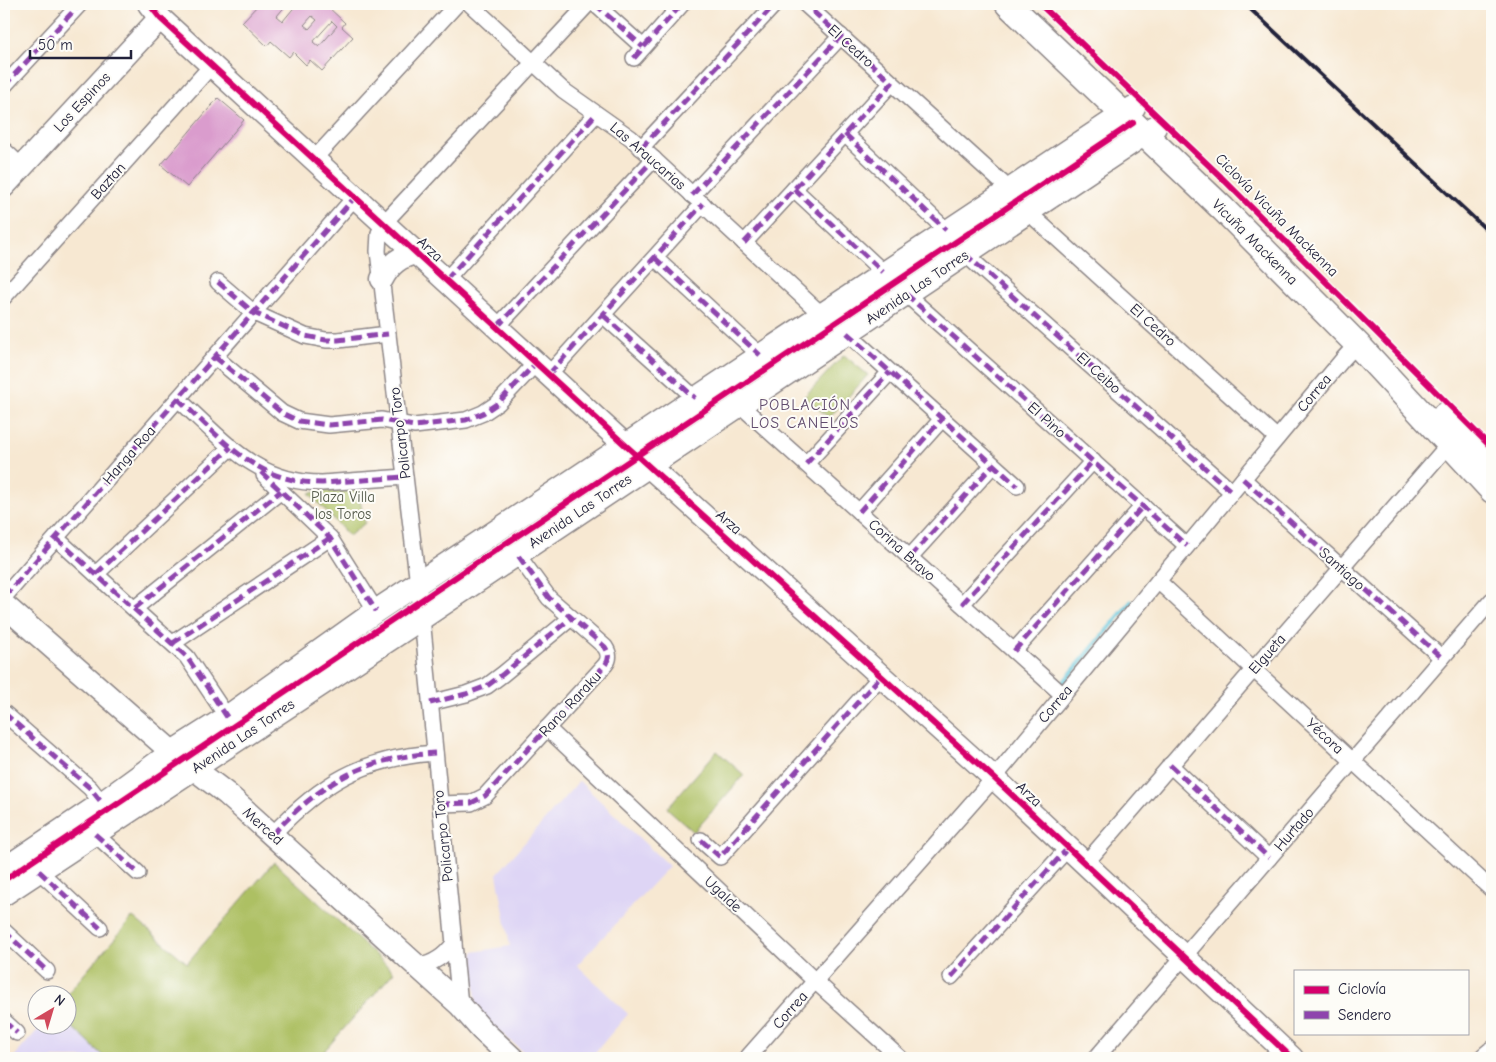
<svg xmlns="http://www.w3.org/2000/svg" width="1496" height="1062" font-family="'Comic Neue',sans-serif">
  <style>
    .built { fill: #ded5f5 }
    .green { fill: #adc063; stroke: #68714f }
    .lines { fill: none; stroke-linecap: round; stroke-linejoin: round }
    .stream { stroke: #5fc5dc; stroke-width: 4.5 }
    .building { fill: #da9ccd; fill-rule: evenodd }
    .street-casing { stroke: #8c8586; stroke-width: 18 }
    .secondary-casing { stroke: #8c8586; stroke-width: 25 }
    .primary-casing { stroke: #8c8586; stroke-width: 28 }
    .street { stroke: #fff; stroke-width: 15 }
    .secondary { stroke: #fff; stroke-width: 22 }
    .primary { stroke: #fff; stroke-width: 25 }
    .rail { stroke: #22223b; stroke-width: 4 }
    .quiet { stroke: #8e44ad; stroke-width: 5; stroke-dasharray: 10 5; stroke-linecap: butt }
    .cycleway-casing { stroke: #fdfcf7; stroke-width: 9 }
    .cycleway { stroke: #d6006c; stroke-width: 6 }
    .labels { text-anchor: middle; stroke-width: 4; stroke-linejoin: round; paint-order: stroke }
    .street-label { font-size: 15px; fill: #22223b; stroke: #fdfcf7 }
    .park-label { font-size: 15px; fill: #535949; stroke: #fdfcf7 }
    .neighbourhood-label { font-size: 16px; letter-spacing: 1px; fill: #624d6e; stroke: #fdfcf7 }
  </style>
  <rect width="100%" height="100%" fill="#fdfcf7"/>
  <filter id="ink" filterUnits="userSpaceOnUse"><feTurbulence type="fractalNoise" baseFrequency=".02" numOctaves="2"/><feDisplacementMap in="SourceGraphic" scale="10" xChannelSelector="R" yChannelSelector="G"/><feConvolveMatrix kernelMatrix="1 2 1 2 8 2 1 2 1" color-interpolation-filters="sRGB"/></filter>
  <filter id="wash" filterUnits="userSpaceOnUse"><feTurbulence type="fractalNoise" baseFrequency=".0096" numOctaves="4" result="noise"/><feDisplacementMap in="SourceGraphic" scale="20" xChannelSelector="R" yChannelSelector="G"/><feGaussianBlur stdDeviation="1.12" result="paint"/><feColorMatrix in="noise" values="0 0 0 0 0 0 0 0 0 0 0 0 0 0 0 0 0 1.4 0 .05"/><feComposite in="paint" operator="in"/></filter>
  <g filter="url(#wash)">
    <rect width="100%" height="100%" fill="#f7e8d2"/>
    <g class="built">
      <path d="M579 781 669 866 577 965 628 1014 590 1058H531L482 1017 476 1005 473 952 510 946 497 874Z"/>
      <path d="M68 1023 105 1058H13L42 1025 68 1024Z"/>
    </g>
    <g class="green">
      <path d="M844 355 868 375 829 418 804 397Z"/>
      <path d="M357 487 365 523 349 536 309 493Z"/>
      <path d="M717 751 744 775 694 832 667 808Z"/>
      <path d="M274 862 394 972 318 1058H105L68 1023 67 994 133 917 187 963Z"/>
    </g>
    <g class="lines">
      <path class="stream" d="M1063 683 1131 602"/>
    </g>
    <g id="blocks">
      <g class="building">
        <path d="M259 4H287L277 16 283 21 297 4H325L345 23 342 27 353 37 322 71 310 60 306 65 293 52 289 57 271 41 267 46 242 22ZM312 16 317 20 309 29 304 25ZM332 21 337 26 319 47 313 42Z"/>
        <path d="M218 98 244 120 187 187 161 165Z"/>
      </g>
    </g>
  </g>
  <g filter="url(#ink)">
    <use href="#blocks" fill-opacity="0" stroke="#8c8586" stroke-width="1"/>
    <g class="lines">
      <g class="street-casing">
        <g id="street">
          <path d="M470 4 563 90 631 138 821 314"/>
          <path d="M595 4 643 47"/>
          <path d="M805 4 1009 189"/>
          <path d="M634 58 682 4"/>
          <path d="M4 86 80 4"/>
          <path d="M845 134 946 230"/>
          <path d="M641 148 775 4"/>
          <path d="M4 150 22 167"/>
          <path d="M314 159 457 4"/>
          <path d="M794 189 883 272"/>
          <path d="M692 195 841 36"/>
          <path d="M1028 212 1277 438"/>
          <path d="M744 243 892 83"/>
          <path d="M965 254 1232 492"/>
          <path d="M655 258 760 355"/>
          <path d="M446 280 596 114"/>
          <path d="M218 282 254 313 305 336 326 340H338L388 334"/>
          <path d="M906 294 1187 546"/>
          <path d="M4 297 212 65"/>
          <path d="M603 315 695 398"/>
          <path d="M497 327 654 159"/>
          <path d="M847 333 1017 486"/>
          <path d="M215 357 282 413 299 421 329 425 382 420 414 426 466 420 483 413 498 403 536 363"/>
          <path d="M549 374 703 204"/>
          <path d="M178 399C224 440 255 483 322 483L405 477"/>
          <path d="M740 405 1063 695"/>
          <path d="M806 464 890 372"/>
          <path d="M264 475 330 538 376 611"/>
          <path d="M1243 479 1442 658"/>
          <path d="M859 512 942 419"/>
          <path d="M56 538 187 657 227 717"/>
          <path d="M910 557 993 465"/>
          <path d="M96 574 231 447"/>
          <path d="M1158 581 1492 890"/>
          <path d="M4 597 355 197"/>
          <path d="M962 604 1093 461"/>
          <path d="M135 608 281 491"/>
          <path d="M173 643 330 538"/>
          <path d="M1014 651 1143 506"/>
          <path d="M430 703 466 694 487 686 503 674 571 618"/>
          <path d="M4 713 90 788 102 803"/>
          <path d="M547 728 815 981 900 1058"/>
          <path d="M1170 765 1269 858"/>
          <path d="M440 804 471 803 485 796 605 665C610 659 609 653 605 647L549 598 517 554"/>
          <path d="M95 834 138 873"/>
          <path d="M272 835C321 783 362 758 435 753"/>
          <path d="M701 840 720 857 881 676"/>
          <path d="M1085 864 1449 444"/>
          <path d="M39 871 100 928"/>
          <path d="M4 931 47 971"/>
          <path d="M418 966C434 964 445 956 454 943"/>
          <path d="M951 977 1068 848"/>
          <path d="M460 1005 422 618 378 251 379 233 384 223 588 4"/>
          <path d="M4 1021 17 1033"/>
          <path d="M747 1058 994 778 1343 359 1357 344"/>
          <path d="M1096 1058 1492 600"/>
        </g>
      </g>
      <g class="secondary-casing">
        <g id="secondary">
          <path d="M149 4 160 18 623 443 994 778 1292 1058"/>
          <path d="M4 186 160 18"/>
          <path d="M382 279C390 264 400 256 417 253"/>
          <path d="M4 605 172 752 227 794 460 1005 481 1029 512 1058"/>
          <path d="M4 869 102 803 172 752 227 717 376 611 1134 107"/>
          <path d="M4 894 422 618 1155 127"/>
          <path d="M1486 1058 1492 1053"/>
        </g>
      </g>
      <g class="primary-casing">
        <g id="primary">
          <path d="M1008 4 1223 209 1357 344 1492 490"/>
          <path d="M1445 415 1492 463"/>
        </g>
      </g>
      <use href="#street" class="street"/>
      <use href="#secondary" class="secondary"/>
      <use href="#primary" class="primary"/>
      <path class="rail" d="M1245 4 1492 235"/>
      <g class="quiet">
        <path d="M595 4 643 47"/>
        <path d="M634 58 682 4"/>
        <path d="M4 86 80 4"/>
        <path d="M845 134 946 230"/>
        <path d="M641 148 775 4"/>
        <path d="M794 189 883 272"/>
        <path d="M692 195 841 36"/>
        <path d="M744 243 892 83 805 4"/>
        <path d="M965 254 1232 492"/>
        <path d="M655 258 760 355"/>
        <path d="M446 280 596 114"/>
        <path d="M218 282 254 313 305 336 326 340H338L388 334"/>
        <path d="M906 294 1187 546"/>
        <path d="M603 315 695 398"/>
        <path d="M497 327 654 159"/>
        <path d="M847 333 1017 486"/>
        <path d="M215 357 282 413 299 421 329 425 382 420 414 426 466 420 483 413 498 403 536 363"/>
        <path d="M549 374 703 204"/>
        <path d="M178 399C224 440 255 483 322 483L405 477"/>
        <path d="M806 464 890 372"/>
        <path d="M261 472 330 538 376 611"/>
        <path d="M1243 479 1442 658"/>
        <path d="M859 512 942 419"/>
        <path d="M56 538 187 657 227 717"/>
        <path d="M910 557 993 465"/>
        <path d="M96 574 231 447"/>
        <path d="M4 597 355 197"/>
        <path d="M962 604 1093 461"/>
        <path d="M135 608 281 491"/>
        <path d="M173 643 330 538"/>
        <path d="M1014 651 1143 506"/>
        <path d="M430 703 466 694 487 686 503 674 571 618"/>
        <path d="M4 713 90 788 102 803"/>
        <path d="M1170 765 1269 858"/>
        <path d="M440 804 471 803 485 796 605 665C610 659 609 653 605 647L549 598 517 554"/>
        <path d="M95 834 138 873"/>
        <path d="M272 835C321 783 362 758 435 753"/>
        <path d="M701 840 720 857 881 676"/>
        <path d="M39 871 100 928"/>
        <path d="M4 931 47 971"/>
        <path d="M951 977 1068 848"/>
        <path d="M4 1021 17 1033"/>
      </g>
      <g class="cycleway-casing">
        <g id="cycleway">
          <path d="M149 4 160 18 623 443 994 778 1292 1058"/>
          <path d="M1040 4 1221 177 1492 448"/>
          <path d="M4 880 1133 123"/>
        </g>
      </g>
      <use href="#cycleway" class="cycleway"/>
    </g>
  </g>
  <g class="labels">
    <g class="street-label">
      <text transform="translate(851 46) rotate(42)" y="5">El Cedro</text>
      <text transform="translate(82 102) rotate(-47)" y="5">Los Espinos</text>
      <text transform="translate(648 156) rotate(41)" y="5">Las Araucarias</text>
      <text transform="translate(108 181) rotate(-48)" y="5">Baztan</text>
      <text transform="translate(1277 215) rotate(45)" y="5">Ciclovía Vicuña Mackenna</text>
      <text transform="translate(1255 242) rotate(45)" y="5">Vicuña Mackenna</text>
      <text transform="translate(430 249) rotate(43)" y="5">Arza</text>
      <text transform="translate(917 287) rotate(-34)" y="5">Avenida Las Torres</text>
      <text transform="translate(1153 325) rotate(42)" y="5">El Cedro</text>
      <text transform="translate(1099 373) rotate(42)" y="5">El Ceibo</text>
      <text transform="translate(1314 393) rotate(-50)" y="5">Correa</text>
      <text transform="translate(1047 420) rotate(42)" y="5">El Pino</text>
      <text transform="translate(400 433) rotate(-97)" y="5">Policarpo Toro</text>
      <text transform="translate(129 455) rotate(-49)" y="5">Hanga Roa</text>
      <text transform="translate(580 511) rotate(-34)" y="5">Avenida Las Torres</text>
      <text transform="translate(729 522) rotate(42)" y="5">Arza</text>
      <text transform="translate(902 550) rotate(42)" y="5">Corina Bravo</text>
      <text transform="translate(1342 569) rotate(42)" y="5">Santiago</text>
      <text transform="translate(1267 654) rotate(-49)" y="5">Elgueta</text>
      <text transform="translate(570 704) rotate(-47)" y="5">Rano Raraku</text>
      <text transform="translate(1055 704) rotate(-50)" y="5">Correa</text>
      <text transform="translate(243 736) rotate(-34)" y="5">Avenida Las Torres</text>
      <text transform="translate(1325 736) rotate(43)" y="5">Yécora</text>
      <text transform="translate(1029 794) rotate(43)" y="5">Arza</text>
      <text transform="translate(263 826) rotate(42)" y="5">Merced</text>
      <text transform="translate(1294 829) rotate(-49)" y="5">Hurtado</text>
      <text transform="translate(443 836) rotate(-96)" y="5">Policarpo Toro</text>
      <text transform="translate(723 894) rotate(43)" y="5">Ugalde</text>
      <text transform="translate(790 1010) rotate(-49)" y="5">Correa</text>
    </g>
    <g class="park-label">
      <text x="343" y="502">Plaza Villa<tspan x="343" dy="17">los Toros</tspan></text>
    </g>
    <g class="neighbourhood-label">
      <text x="805" y="410">POBLACIÓN<tspan x="805" dy="18">LOS CANELOS</tspan></text>
    </g>
  </g>
  <rect width="1496" height="1062" fill="none" stroke="#fdfcf7" stroke-width="20"/>
  <rect x="1294" y="970" width="175" height="65" fill="#fdfcf7" stroke="#a5a5ac"/>
  <rect x="1304" y="986" width="25" height="8" fill="#d6006c" stroke="#a5a5ac"/>
  <text x="1338" y="994" font-size="15" fill="#22223b">Ciclovía</text>
  <rect x="1304" y="1011" width="25" height="8" fill="#8e44ad" stroke="#a5a5ac"/>
  <text x="1338" y="1020" font-size="15" fill="#22223b">Sendero</text>
  <g transform="translate(52 1010) rotate(38)"><circle r="24" fill="#fdfcf7" stroke="#a5a5ac"/>
  <path d="M0-4L9 19L0 12L-9 19Z" fill="#d1495b"/>
  <text y="-8" font-size="14" font-weight="bold" text-anchor="middle" fill="#22223b">N</text>
  </g>
  <path d="M30 50v8h101v-8" fill="none" stroke="#22223b" stroke-width="2.5"/>
  <text x="38" y="50" font-size="15" fill="#22223b" stroke="#fdfcf7" stroke-width="4" paint-order="stroke">50 m</text>
</svg>
